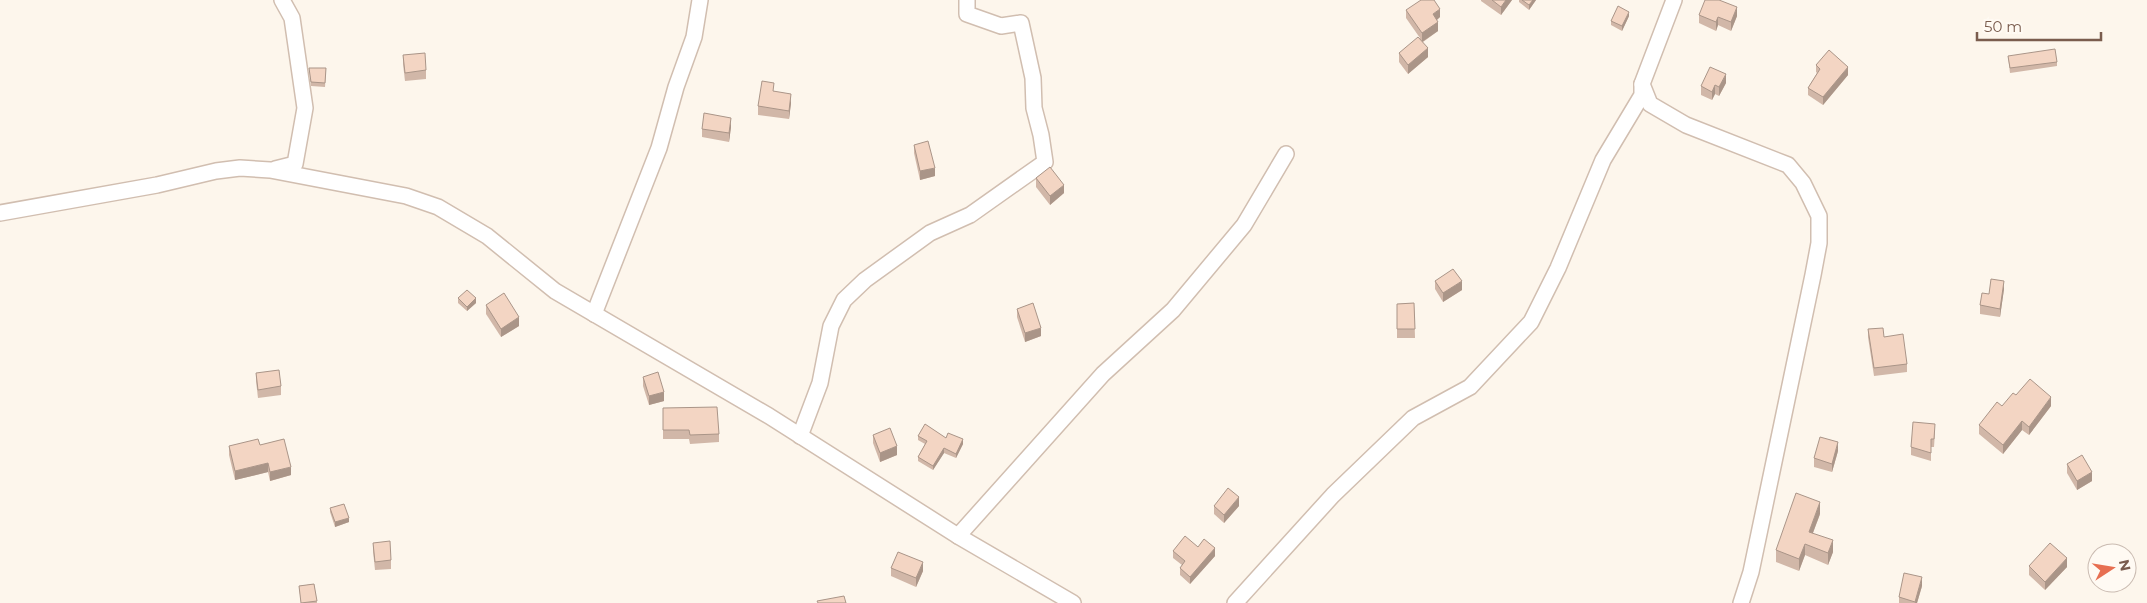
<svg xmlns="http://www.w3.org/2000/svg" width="2147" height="603" font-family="Montserrat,sans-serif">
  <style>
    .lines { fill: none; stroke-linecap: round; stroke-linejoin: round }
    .minor-casing { stroke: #d1beb0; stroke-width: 18 }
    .minor { stroke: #fff; stroke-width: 15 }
    .wall { fill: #d1b7a8 }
    .shaded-wall { fill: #aa9588 }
    .building { fill: #f3d5c3; stroke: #aa9588 }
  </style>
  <rect width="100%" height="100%" fill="#fdf6ec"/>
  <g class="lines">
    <g class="minor-casing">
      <g id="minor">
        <path d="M1674 0 1642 84 1650 104 1686 125 1788 165 1803 183 1819 216V243L1813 275 1751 572 1741 603"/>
        <path d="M275 169 295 164 305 108 292 18 282 0"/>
        <path d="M0 213 157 185 216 171 240 168 270 170 406 196 438 207 487 236 555 291 769 416 958 536 1073 603"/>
        <path d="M594 314 659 148 676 87 694 37 700 0"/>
        <path d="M800 436 820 383 831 326 844 300 865 280 930 233 970 215 1045 162 1041 135 1034 108 1033 78 1021 23 1001 26 967 14V0"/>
        <path d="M958 536 1103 374 1173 310 1244 225 1286 154"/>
        <path d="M1235 603 1333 495 1413 418 1470 387 1531 322 1558 268 1603 160 1642 95V84"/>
      </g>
    </g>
    <use href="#minor" class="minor"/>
  </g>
  <g class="wall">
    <path d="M1481 0H1512L1501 15 1481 1Z"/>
    <path d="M1519 0H1536L1529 10 1519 2Z"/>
    <path d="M1406 10 1440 17 1437 20 1438 31 1423 42 1428 57 1408 74 1399 62V53L1420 38 1406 18Z"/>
    <path d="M1699 15 1737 16 1731 31 1718 25 1716 31 1699 23Z"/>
    <path d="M1629 16 1622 31 1611 25V21Z"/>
    <path d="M403 55 426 70V79L405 81 403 64Z"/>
    <path d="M2008 56 2057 62V66L2010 73Z"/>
    <path d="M1816 65 1848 75 1823 105 1808 95V88L1817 73 1816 72Z"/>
    <path d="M309 68H326L325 87 311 86Z"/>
    <path d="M1726 83 1719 96 1715 94 1712 100 1701 95V86Z"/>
    <path d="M774 91 791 103 789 119 758 115V106Z"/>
    <path d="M731 127 729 142 702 137V129Z"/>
    <path d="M914 145 935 176 920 180 914 153Z"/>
    <path d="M1036 178 1064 193 1050 205 1036 187Z"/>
    <path d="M1435 281 1462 290 1443 302 1435 289Z"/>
    <path d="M2004 289 2000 317 1980 314V305L1989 294Z"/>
    <path d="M458 298 476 303 467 311 458 303Z"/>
    <path d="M1414 303 1415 338H1397V304Z"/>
    <path d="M486 305 519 326 501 337 486 314Z"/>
    <path d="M1017 309 1041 336 1025 342 1017 317Z"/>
    <path d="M1868 329 1884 337 1907 364V372L1874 376 1868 337Z"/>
    <path d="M256 373 281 386V395L258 398 256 381Z"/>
    <path d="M643 377 664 401 649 405 643 386Z"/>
    <path d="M2016 395 2051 406 2029 435 2022 430 2003 454 1979 434V425Z"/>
    <path d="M663 408 719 434V442L690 444 689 439H663Z"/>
    <path d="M1935 432 1934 447H1931V461L1911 455V447Z"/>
    <path d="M873 435 897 455 880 462 873 443Z"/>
    <path d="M918 436 946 438 963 444 956 458 944 453 933 470 918 461V457L925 444 918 440Z"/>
    <path d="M260 445 291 475 270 481 268 472 235 480 229 455V446Z"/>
    <path d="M1838 451 1832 472 1814 467V458Z"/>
    <path d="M2067 464 2092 481 2077 490 2067 473Z"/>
    <path d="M1214 506H1239L1224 523 1214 514Z"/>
    <path d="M330 508 349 522 335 527 330 512Z"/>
    <path d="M1820 514 1813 533 1833 552 1828 565 1805 555 1799 571 1776 562V550Z"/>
    <path d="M373 543 391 560V569L375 570 373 551Z"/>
    <path d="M1198 547 1215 556 1190 584 1180 575V568L1182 565 1173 558V551Z"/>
    <path d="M2029 566 2067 567 2045 590 2029 575Z"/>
    <path d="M891 568 923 571 916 587 891 576Z"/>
    <path d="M314 584 317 603H301L299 586Z"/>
    <path d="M1922 586 1917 603H1899V597Z"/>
  </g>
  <g class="shaded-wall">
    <path d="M1506 0H1512L1501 15V7Z"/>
    <path d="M1533 0H1536L1529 10V5Z"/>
    <path d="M1737 7V16L1731 31V22Z"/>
    <path d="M1440 9V17L1433 23V14Z"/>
    <path d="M1629 12V16L1622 31V26Z"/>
    <path d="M1718 17V25L1716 31V22Z"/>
    <path d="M1438 22V31L1422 42V33Z"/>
    <path d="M1428 48V57L1408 74V65Z"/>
    <path d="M1848 67V75L1823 105V97Z"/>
    <path d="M1726 74V83L1719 96V87Z"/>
    <path d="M1715 85V94L1712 100V92Z"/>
    <path d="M791 94V103L789 119V111Z"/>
    <path d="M731 118V127L729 142V133Z"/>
    <path d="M935 168V176L920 180V171Z"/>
    <path d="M1064 185V193L1050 205V196Z"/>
    <path d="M1462 281V290L1443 302V293Z"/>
    <path d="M2004 281V289L2000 317V309Z"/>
    <path d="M476 298V303L467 311V307Z"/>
    <path d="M519 317V326L501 337V329Z"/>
    <path d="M1041 328V336L1025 342V333Z"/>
    <path d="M664 392V401L649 405V396Z"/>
    <path d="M2051 397V406L2029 435V427Z"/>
    <path d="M2022 421V430L2003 454V445Z"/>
    <path d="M963 439V444L956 458V454Z"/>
    <path d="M1838 442V451L1832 472V464Z"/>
    <path d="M897 446V455L880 462V453Z"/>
    <path d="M944 448V453L933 470V466Z"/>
    <path d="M268 463V472L235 480V471Z"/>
    <path d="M291 467V475L270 481V472Z"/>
    <path d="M2092 472V481L2077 490V481Z"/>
    <path d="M1239 497V506L1224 523V515Z"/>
    <path d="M1820 502V514L1809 543V532Z"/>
    <path d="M349 518V522L335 527V522Z"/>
    <path d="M1833 540V552L1828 565V553Z"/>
    <path d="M1805 544V555L1799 571V559Z"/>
    <path d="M1215 548V556L1190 584V577Z"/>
    <path d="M2067 558V567L2045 590V582Z"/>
    <path d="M923 562V571L916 587V578Z"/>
    <path d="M1922 577V586L1917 603H1915Z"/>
  </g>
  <g class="building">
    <path d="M1421 0H1434L1440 9 1433 14 1438 22 1422 33 1406 10Z"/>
    <path d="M1492 0H1506L1501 7Z"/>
    <path d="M1522 0H1533L1529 5Z"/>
    <path d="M1705 0H1719L1737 7 1731 22 1718 17 1716 22 1699 15Z"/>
    <path d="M1618 6 1629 12 1622 26 1611 21Z"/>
    <path d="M1418 37 1428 48 1408 65 1399 53Z"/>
    <path d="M2055 49 2057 62 2010 68 2008 56Z"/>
    <path d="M1829 50 1848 67 1823 97 1808 88 1820 69 1816 65Z"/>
    <path d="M425 53 426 70 405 73 403 55Z"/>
    <path d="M1710 67 1726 74 1719 87 1715 85 1712 92 1701 86Z"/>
    <path d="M309 68H326L325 83 311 82Z"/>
    <path d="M762 81 774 83 773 91 791 94 789 111 758 106Z"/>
    <path d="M704 113 731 118 729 133 702 129Z"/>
    <path d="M928 141 935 168 920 171 914 145Z"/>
    <path d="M1050 167 1064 185 1050 196 1036 178Z"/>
    <path d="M1453 269 1462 281 1443 293 1435 281Z"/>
    <path d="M1991 279 2004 281 2000 309 1980 305 1982 293 1989 294Z"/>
    <path d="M467 290 476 298 467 307 458 298Z"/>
    <path d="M504 293 519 317 501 329 486 305Z"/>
    <path d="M1033 303 1041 328 1025 333 1017 309Z"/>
    <path d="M1414 303 1415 329H1397V304Z"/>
    <path d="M1883 328 1884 337 1903 334 1907 364 1874 368 1868 329Z"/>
    <path d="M279 370 281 386 258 390 256 373Z"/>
    <path d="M658 372 664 392 649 396 643 377Z"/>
    <path d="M2030 379 2051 397 2029 427 2022 421 2003 445 1979 425 1997 402 2002 406 2013 393 2016 395Z"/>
    <path d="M717 407 719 434 690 435 689 430H663V408Z"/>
    <path d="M1913 422 1935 424 1934 439H1931V453L1911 447Z"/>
    <path d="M925 424 946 438 948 433 963 439 956 454 944 448 933 466 918 457 927 441 918 436Z"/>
    <path d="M890 428 897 446 880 453 873 435Z"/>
    <path d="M1820 437 1838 442 1832 464 1814 458Z"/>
    <path d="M258 439 260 445 284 439 291 467 270 472 268 463 235 471 229 446Z"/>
    <path d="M2082 455 2092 472 2077 481 2067 464Z"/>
    <path d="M1228 488 1239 497 1224 515 1214 506Z"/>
    <path d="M1796 493 1820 502 1809 532 1833 540 1828 553 1805 544 1799 559 1776 550Z"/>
    <path d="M344 504 349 518 335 522 330 508Z"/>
    <path d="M1185 536 1198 547 1204 539 1215 548 1190 577 1180 568 1185 561 1173 551Z"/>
    <path d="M390 541 391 560 375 562 373 543Z"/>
    <path d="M2050 543 2067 558 2045 582 2029 566Z"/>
    <path d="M898 552 923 562 916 578 891 568Z"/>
    <path d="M1904 573 1922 577 1915 602 1899 597Z"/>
    <path d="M314 584 317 601 301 603 299 586Z"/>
    <path d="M844 596 846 603H818L817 601Z"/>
  </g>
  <g transform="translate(2112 568) rotate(78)"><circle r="24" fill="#fffaf3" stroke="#cabbb1"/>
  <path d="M0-4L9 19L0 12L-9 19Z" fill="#e76f51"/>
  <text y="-8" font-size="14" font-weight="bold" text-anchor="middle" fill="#7a5c4d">N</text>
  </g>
  <path d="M1977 32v8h124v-8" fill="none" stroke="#7a5c4d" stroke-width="2.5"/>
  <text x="1984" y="32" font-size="15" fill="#7a5c4d" stroke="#fffaf3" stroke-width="4" paint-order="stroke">50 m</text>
</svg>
